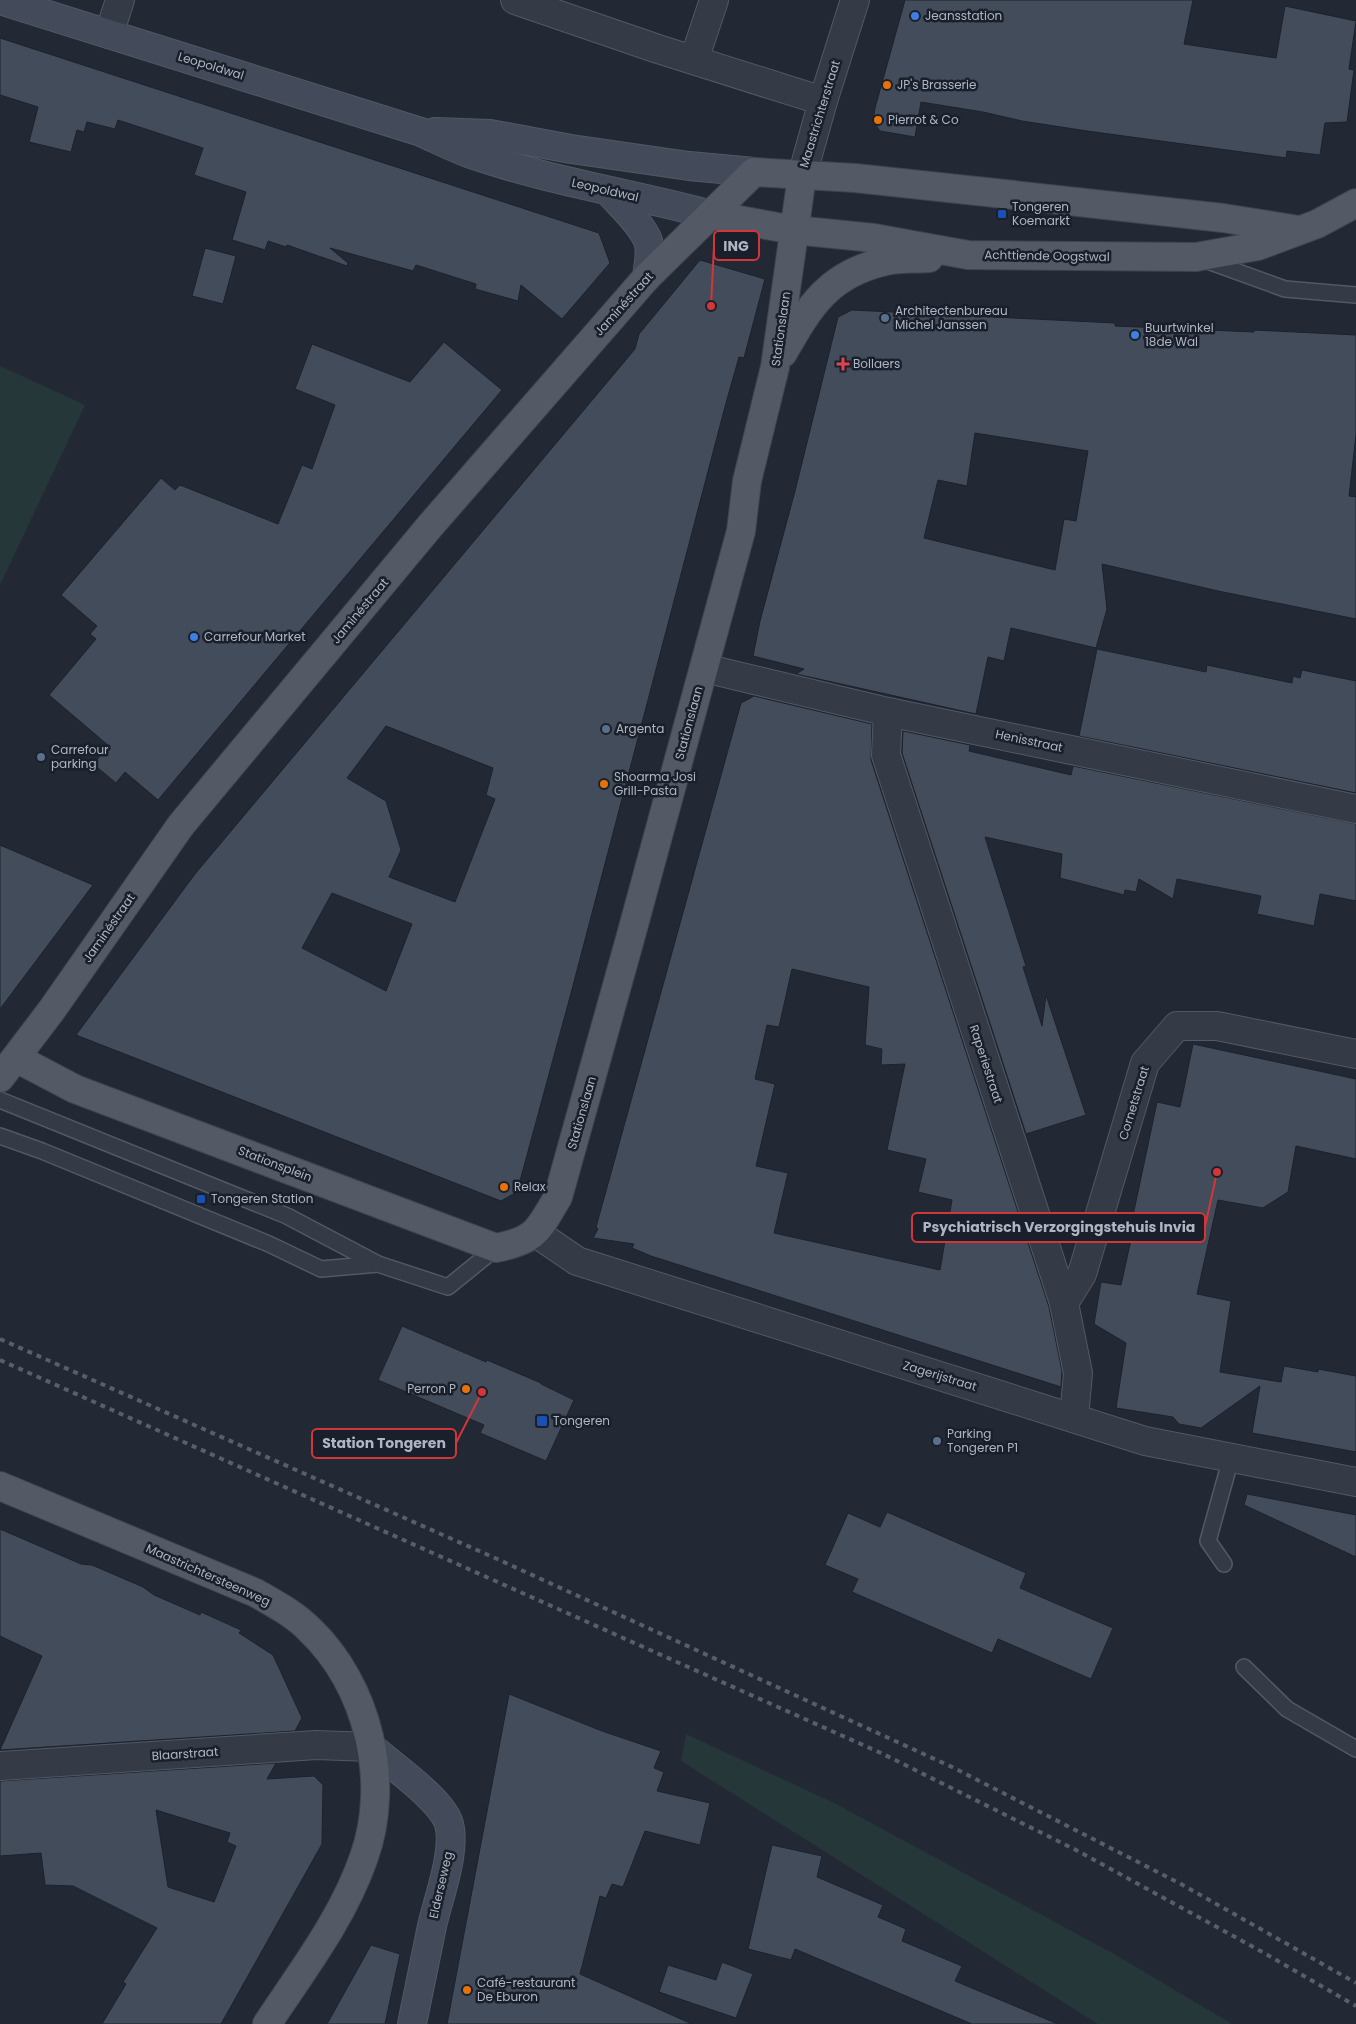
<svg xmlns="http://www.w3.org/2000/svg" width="1356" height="2024" font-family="Poppins,sans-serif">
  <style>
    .green { fill: #263739 }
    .building { fill: #434c5a; stroke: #1c222d; fill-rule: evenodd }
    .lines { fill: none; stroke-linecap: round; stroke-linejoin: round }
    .lane-casing { stroke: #525964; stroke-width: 18 }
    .street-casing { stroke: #525964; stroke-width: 30 }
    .secondary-casing { stroke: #525964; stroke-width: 30 }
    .primary-casing { stroke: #3e4450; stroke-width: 30 }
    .lane { stroke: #353b46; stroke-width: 15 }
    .street { stroke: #353b46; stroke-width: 28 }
    .secondary { stroke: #434a59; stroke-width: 28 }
    .primary { stroke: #535a66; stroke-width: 28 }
    .rail { stroke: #575f6d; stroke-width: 4; stroke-dasharray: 5 5; stroke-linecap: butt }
    .shop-dot { fill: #3f7fe0; stroke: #1a202b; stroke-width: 2 }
    .food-dot { fill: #e8710a; stroke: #1a202b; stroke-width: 2 }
    .transit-dot { fill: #1a4fb4; stroke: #1a202b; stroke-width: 2 }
    .service-dot { fill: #5c6f8a; stroke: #1a202b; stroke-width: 2 }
    .health-dot { fill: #e0444e; stroke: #1a202b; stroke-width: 2 }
    .labels { text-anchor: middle; stroke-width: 5; stroke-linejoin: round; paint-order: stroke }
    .poi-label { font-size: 12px; fill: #afb6c3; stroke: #1a202b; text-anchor: start }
    .street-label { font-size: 12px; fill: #afb6c3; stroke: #1a202b }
    .leader { fill: none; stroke: #d23638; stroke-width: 2 }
    .callout-dot { fill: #d23638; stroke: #1a202b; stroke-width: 2 }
    .callout { fill: #1a202b; stroke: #d23638; stroke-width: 2 }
    .callout-label { font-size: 14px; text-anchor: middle; font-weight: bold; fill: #afb6c3 }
  </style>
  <rect width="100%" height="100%" fill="#222935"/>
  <g class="green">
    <path d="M0 366 85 405 0 585Z"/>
    <path d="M686 1734 836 1804 1114 1954 1232 2024H1098L681 1761Z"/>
  </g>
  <g class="building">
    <path d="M905 0H1193L1184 44 1276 58 1285 6 1356 21 1349 69 1354 70 1347 122 1325 123 1320 155 1287 151 1286 158 1087 131 1022 121 983 112 921 102 915 137 880 131 873 121 875 108Z"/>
    <path d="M0 38 599 233 610 263 562 319 521 285 518 301 475 289 476 284 416 265 413 271 330 248 348 263 347 266 287 245 286 247 268 241 265 250 232 240 246 192 194 175 203 148 118 120 115 129 87 122 84 132 77 130 71 152 29 142 38 107 0 95Z"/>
    <path d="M205 248 236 256 223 304 192 296Z"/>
    <path d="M700 260 765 279 744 358 739 357 726 403 570 997 517 1192 501 1201 76 1035 195 874 635 349 639 334ZM386 726 493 768 486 795 495 799 455 902 389 877 401 850 386 801 347 778ZM332 893 412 924 386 991 302 948Z"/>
    <path d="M852 310 1115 323V326L1254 332V330L1356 335V435L1349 496 1356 497V619L1218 591 1102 564 1107 609 1096 648 1011 628 1004 661 988 657 976 714 796 674 804 669 753 656 760 621 795 491 838 317ZM975 433 1088 451 1076 521 1064 519 1055 570 924 538 938 480 967 486Z"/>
    <path d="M444 342 502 390 158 800 125 772 116 783 93 764 109 746 49 695 96 639 90 634 97 626 61 595 161 478 175 490 180 485 278 524 302 465 312 469 335 405 295 389 312 344 410 382Z"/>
    <path d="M1097 649 1206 672 1207 665 1292 683 1293 676 1300 678 1302 670 1356 681V793L1079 736Z"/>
    <path d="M754 696 872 724 871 760 1049 1307 1062 1371 1061 1387 651 1256 632 1248 634 1244 593 1238 598 1229 596 1227 741 703ZM792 969 869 987 865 1045 882 1049 881 1065 905 1064 887 1150 926 1159 918 1192 952 1200 940 1270 774 1233 788 1173 756 1166 775 1084 755 1079 767 1025 779 1027Z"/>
    <path d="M903 731 970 745 969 751 1071 775 1073 766 1356 824V901L1320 894 1314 926 1257 914 1261 896 1177 879 1173 899 1139 879 1136 892 1125 890 1124 895 1060 878 1062 854 985 837 1026 966 1023 967 1042 1026 1046 995 1086 1115 1026 1134 902 753Z"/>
    <path d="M0 845 93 885 0 1009Z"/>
    <path d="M1193 1044 1356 1079V1159L1296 1146 1288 1192 1263 1208 1218 1200 1197 1294 1231 1301 1220 1372 1281 1382 1284 1366 1318 1372V1369L1356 1376V1452L1252 1433 1260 1386 1201 1428 1179 1424 1173 1417 1116 1408 1126 1343 1094 1324 1101 1282 1121 1285 1134 1226 1131 1225 1157 1102 1180 1107Z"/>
    <path d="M402 1326 486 1362 487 1360 541 1383V1384L574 1400 546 1461 480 1433 484 1425 378 1380Z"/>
    <path d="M1247 1494 1356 1515V1557L1244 1505Z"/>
    <path d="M887 1512 1026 1573 1020 1588 1113 1628 1091 1679 998 1639 992 1653 852 1592 858 1579 825 1565 848 1513 880 1527Z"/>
    <path d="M0 1529 81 1564 92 1565 143 1587 154 1595 200 1615 201 1612 241 1630 239 1633 273 1655 302 1718 295 1731 0 1750 42 1656 0 1636Z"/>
    <path d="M509 1694 602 1731 661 1751 654 1768 664 1772 657 1791 710 1803 700 1845 645 1831 623 1887 612 1884 606 1898 600 1896 580 1974 692 2024H447Z"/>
    <path d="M276 1763 267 1779 314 1776 323 1785 322 1844 221 2024H102L126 1984 123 1982 157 1928 73 1886 45 1885 41 1853 0 1856V1781ZM156 1810 230 1833 227 1842 236 1846 214 1902 168 1887Z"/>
    <path d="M772 1845 822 1856 817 1877 883 1905 878 1917 906 1929 902 1941 962 1966 955 1981 1058 2024H972L795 1949 791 1960 748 1949Z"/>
    <path d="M371 1945 400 1954 385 2024H327Z"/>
    <path d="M722 1962 753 1974 736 2018 659 1992 668 1965 716 1980Z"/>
  </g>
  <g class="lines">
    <g class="lane-casing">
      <g id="lane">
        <path d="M1205 260 1285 289 1356 295"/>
        <path d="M0 1100 287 1216 378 1264 448 1287 496 1248"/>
        <path d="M0 1136 42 1151 269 1244 321 1269 378 1264"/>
        <path d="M1224 1564 1208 1541 1231 1458"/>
        <path d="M1244 1667 1287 1709 1356 1749"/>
      </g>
    </g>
    <g class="street-casing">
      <g id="street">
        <path d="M515 0 658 49 823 101"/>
        <path d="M109 34 120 0"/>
        <path d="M694 60 714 0"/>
        <path d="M802 176 823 101 855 0"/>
        <path d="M704 668 888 712 1356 809"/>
        <path d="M888 712 886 755 1064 1303 1078 1373 1074 1418"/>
        <path d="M536 1233 577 1261 1145 1441 1356 1482"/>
        <path d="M1064 1303 1082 1274 1145 1063 1177 1026H1217L1356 1054"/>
        <path d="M0 1766 316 1745 371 1747"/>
      </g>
    </g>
    <g class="secondary-casing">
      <g id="secondary">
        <path d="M0 0 421 132C439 140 458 150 477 156 554 182 634 194 712 215"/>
        <path d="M435 132 490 134 571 149 689 166 754 172"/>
        <path d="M608 191C621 206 641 223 648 241 652 252 648 266 647 277"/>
        <path d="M371 1747C391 1765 438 1797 448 1821 458 1847 438 1899 432 1926 425 1959 419 1991 412 2024"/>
      </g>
    </g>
    <g class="primary-casing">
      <g id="primary">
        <path d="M712 215 794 230 874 238 968 255 1196 257 1258 246 1317 224 1356 203"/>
        <path d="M783 353C810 305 829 274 886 261 900 258 915 259 929 258"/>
        <path d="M16 1058 75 1089 496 1248C537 1240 538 1230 558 1197L630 939 741 531 747 481 775 367 802 176"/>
        <path d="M0 1078 51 1011 181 825 430 526 647 277 754 172 855 178 1014 195 1223 218 1299 230"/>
        <path d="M0 1486 256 1593C275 1604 294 1614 309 1629 368 1685 391 1781 364 1857 343 1918 302 1971 267 2024"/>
      </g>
    </g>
    <use href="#lane" class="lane"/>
    <use href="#street" class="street"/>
    <use href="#secondary" class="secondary"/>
    <use href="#primary" class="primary"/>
    <g class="rail">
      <path d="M0 1339 495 1558 952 1767 1181 1884 1356 1983"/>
      <path d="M0 1360 881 1753 1076 1850 1257 1949 1356 2006"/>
    </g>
  </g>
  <g class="shop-dot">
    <circle cx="915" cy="16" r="5"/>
    <circle cx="1135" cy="335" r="5"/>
    <circle cx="194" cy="637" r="5"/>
  </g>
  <g class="food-dot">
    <circle cx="887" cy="85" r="5"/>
    <circle cx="878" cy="120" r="5"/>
    <circle cx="604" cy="784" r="5"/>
    <circle cx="504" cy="1187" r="5"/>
    <circle cx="466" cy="1389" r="5"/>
    <circle cx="467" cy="1990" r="5"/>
  </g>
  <g class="transit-dot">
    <rect x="997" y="209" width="10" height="10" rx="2.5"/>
    <rect x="196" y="1194" width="10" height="10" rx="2.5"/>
    <rect x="536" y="1415" width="12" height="12" rx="2.5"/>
  </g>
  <g class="service-dot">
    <circle cx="885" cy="318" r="5"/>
    <circle cx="606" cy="729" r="5"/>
    <circle cx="41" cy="757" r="5"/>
    <circle cx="937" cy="1441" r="5"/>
  </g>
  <path class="health-dot" d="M840.5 356.5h5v5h5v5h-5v5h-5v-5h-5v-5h5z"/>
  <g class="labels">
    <g class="poi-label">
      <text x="925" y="20">Jeansstation</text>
      <text x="897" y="89">JP's Brasserie</text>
      <text x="888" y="124">Pierrot &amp; Co</text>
      <text x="1012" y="211">Tongeren<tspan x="1012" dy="14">Koemarkt</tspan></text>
      <text x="895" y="315">Architectenbureau<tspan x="895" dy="14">Michel Janssen</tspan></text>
      <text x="1145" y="332">Buurtwinkel<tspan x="1145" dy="14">18de Wal</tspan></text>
      <text x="853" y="368">Bollaers</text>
      <text x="204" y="641">Carrefour Market</text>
      <text x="616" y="733">Argenta</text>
      <text x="51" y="754">Carrefour<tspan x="51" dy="14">parking</tspan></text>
      <text x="614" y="781">Shoarma Josi<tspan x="614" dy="14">Grill-Pasta</tspan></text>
      <text x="514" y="1191">Relax</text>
      <text x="211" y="1203">Tongeren Station</text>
      <text x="456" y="1393" text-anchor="end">Perron P</text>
      <text x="553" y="1425">Tongeren</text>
      <text x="947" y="1438">Parking<tspan x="947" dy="14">Tongeren P1</tspan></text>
      <text x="477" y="1987">Café-restaurant<tspan x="477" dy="14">De Eburon</tspan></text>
    </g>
    <g class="street-label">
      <text transform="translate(211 66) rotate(17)" y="4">Leopoldwal</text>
      <text transform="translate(820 114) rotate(-73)" y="4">Maastrichterstraat</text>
      <text transform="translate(605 190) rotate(13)" y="4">Leopoldwal</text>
      <text transform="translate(1047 256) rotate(1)" y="4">Achttiende Oogstwal</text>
      <text transform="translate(624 304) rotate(-48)" y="4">Jaminéstraat</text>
      <text transform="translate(781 329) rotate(-82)" y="4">Stationslaan</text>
      <text transform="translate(360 611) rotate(-50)" y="4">Jaminéstraat</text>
      <text transform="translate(689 723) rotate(-75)" y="4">Stationslaan</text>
      <text transform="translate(1029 741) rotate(12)" y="4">Henisstraat</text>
      <text transform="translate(109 928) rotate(-55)" y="4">Jaminéstraat</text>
      <text transform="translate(986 1064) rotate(72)" y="4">Raperiestraat</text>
      <text transform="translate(1134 1103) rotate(-73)" y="4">Cornetstraat</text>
      <text transform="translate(582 1113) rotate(-74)" y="4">Stationslaan</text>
      <text transform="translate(275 1164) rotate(21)" y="4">Stationsplein</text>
      <text transform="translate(940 1376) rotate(17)" y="4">Zagerijstraat</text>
      <text transform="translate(208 1575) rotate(24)" y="4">Maastrichtersteenweg</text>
      <text transform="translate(185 1754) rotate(-4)" y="4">Blaarstraat</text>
      <text transform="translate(441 1885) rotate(-77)" y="4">Elderseweg</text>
    </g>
  </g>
  <path class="leader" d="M711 306L714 246M1217 1172L1205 1227M482 1392L456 1443"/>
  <g class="callout-dot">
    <circle cx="711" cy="306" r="5"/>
    <circle cx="1217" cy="1172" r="5"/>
    <circle cx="482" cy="1392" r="5"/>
  </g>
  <g class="callout">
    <rect x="714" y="231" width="45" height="29" rx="5"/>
    <rect x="912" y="1213" width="293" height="29" rx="5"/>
    <rect x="312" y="1429" width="144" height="29" rx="5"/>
  </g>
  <g class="callout-label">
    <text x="736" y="251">ING</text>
    <text x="1059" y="1232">Psychiatrisch Verzorgingstehuis Invia</text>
    <text x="384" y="1448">Station Tongeren</text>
  </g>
</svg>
